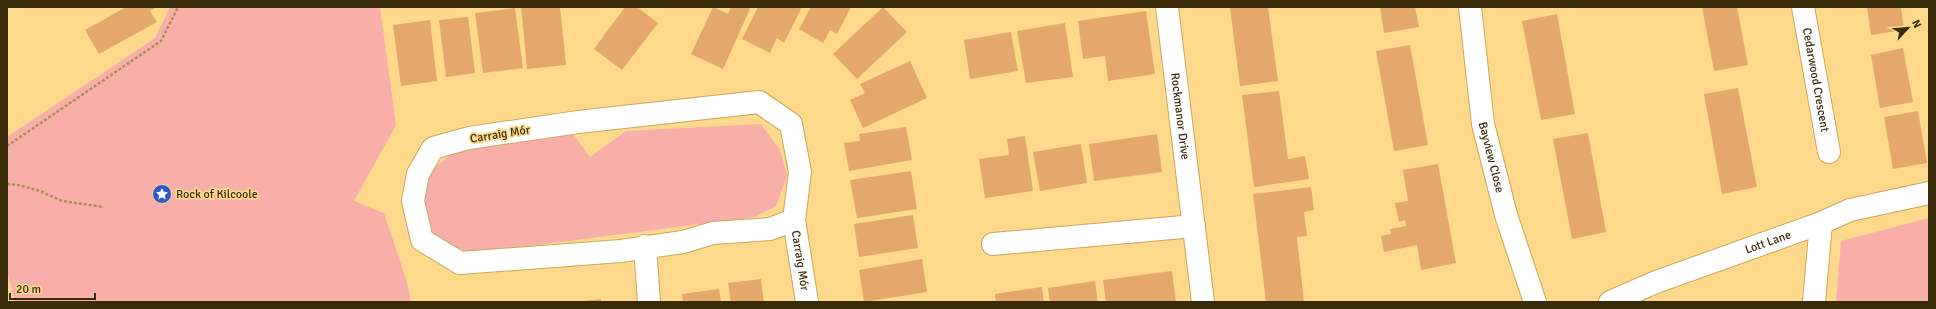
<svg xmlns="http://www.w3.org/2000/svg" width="1936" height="309" font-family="Signika,sans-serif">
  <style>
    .green { fill: #f9afa9 }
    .building { fill: #e4a86d }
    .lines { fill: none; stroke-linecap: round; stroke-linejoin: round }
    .minor-casing { stroke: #caa65a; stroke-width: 24 }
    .path { stroke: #a88d54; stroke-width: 2.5; stroke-dasharray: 3 2; stroke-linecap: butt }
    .minor { stroke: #fff; stroke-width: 22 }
    .labels { text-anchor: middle; stroke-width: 3.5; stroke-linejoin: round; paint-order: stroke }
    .street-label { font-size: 12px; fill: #3a2c0b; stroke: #fed98c }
    .poi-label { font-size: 12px; fill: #3a2c0b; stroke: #fed98c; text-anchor: start }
  </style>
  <rect width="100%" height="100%" fill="#fed98c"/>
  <g class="green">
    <path d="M170 7H380L396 125 354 201 384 213 407 282 411 302H15L7 272V137L155 38Z"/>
    <path d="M761 124 780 150 787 176 776 206 755 217 468 254 446 246 430 231 422 195 431 171 450 155 461 149 573 134 590 157 626 131Z"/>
    <path d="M1929 218V302H1836L1841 241Z"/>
  </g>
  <g class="building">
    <path d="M126 7H157L150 11 157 22 99 54 85 30Z"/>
    <path d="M521 7H560L566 65 527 69Z"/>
    <path d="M625 7H637L658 23 622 70 594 49Z"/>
    <path d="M713 7 728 14 731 7H746L750 9 723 69 691 54Z"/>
    <path d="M758 7H802L784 43 777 38 770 53 742 39Z"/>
    <path d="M811 7H851L837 34 830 30 823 43 799 29Z"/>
    <path d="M883 7 907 32 857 79 833 54Z"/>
    <path d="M1230 7H1268L1278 81 1240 86Z"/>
    <path d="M1380 7H1415L1419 27 1384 33Z"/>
    <path d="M1702 7H1737L1748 65 1714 71Z"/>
    <path d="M1867 7H1901L1904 30 1871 35Z"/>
    <path d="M515 8 523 68 483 73 475 13Z"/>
    <path d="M1146 11 1155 74 1108 81 1105 56 1083 59 1078 21Z"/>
    <path d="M1557 14 1575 114 1541 120 1522 21Z"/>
    <path d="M468 17 475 73 446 77 439 20Z"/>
    <path d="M430 20 437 81 401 86 393 25Z"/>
    <path d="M1065 23 1073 77 1026 83 1017 31Z"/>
    <path d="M1011 32 1018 71 970 79 964 40Z"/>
    <path d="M1410 45 1428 145 1394 151 1376 51Z"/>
    <path d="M1903 48 1913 102 1880 108 1871 55Z"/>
    <path d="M910 61 927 98 863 128 850 100 865 93 860 84Z"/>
    <path d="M1738 88 1757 187 1722 194 1704 94Z"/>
    <path d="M1279 91 1288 159 1305 156 1309 179 1254 187 1242 95Z"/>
    <path d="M1918 111 1927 163 1893 169 1884 117Z"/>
    <path d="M906 127 912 160 849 171 844 143 860 141 859 134Z"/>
    <path d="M1588 133 1606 232 1572 239 1553 139Z"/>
    <path d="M1157 134 1162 172 1094 181 1089 144Z"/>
    <path d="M1025 136 1033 191 985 198 979 159 1009 155 1007 139Z"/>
    <path d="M1081 144 1087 183 1040 191 1033 152Z"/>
    <path d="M1438 164 1456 263 1421 270 1417 245 1384 252 1381 236 1391 234 1390 229 1406 226 1405 220 1399 222 1395 203 1408 201 1403 170Z"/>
    <path d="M911 171 917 209 857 218 850 180Z"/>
    <path d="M1311 187 1314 210 1304 212 1307 236 1297 237 1304 302H1266L1253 194Z"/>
    <path d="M913 215 918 248 859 257 854 224Z"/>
    <path d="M922 259 927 292 864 302 859 270Z"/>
    <path d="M1172 271 1176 302H1106L1103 280Z"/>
    <path d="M761 279 764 302H731L728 283Z"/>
    <path d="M1095 281 1098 302H1050L1048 288Z"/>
    <path d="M1042 287 1044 302H996L995 294Z"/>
    <path d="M719 289 721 302H683L682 294Z"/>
    <path d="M601 299V302H583V301Z"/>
  </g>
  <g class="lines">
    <g class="minor-casing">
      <g id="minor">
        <path id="s1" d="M1167 7 1203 302"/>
        <path id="s2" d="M1470 7 1483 124 1506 215 1535 302"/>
        <path id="s3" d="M1803 7 1829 152"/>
        <path d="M759 102 791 124 800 172 794 220 770 229 713 233 683 242 621 251 460 263 422 240 413 201 418 174 433 148 469 138 578 122Z"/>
        <path id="s4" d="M794 220 807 302"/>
        <path d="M993 244 1194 226"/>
        <path d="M645 246 649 302"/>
        <path id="s5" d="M1610 302 1656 282 1821 223 1850 210 1929 193"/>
        <path d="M1814 302 1821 223"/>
      </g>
    </g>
    <g class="path">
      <path d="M7 146 161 41 178 7"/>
      <path d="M7 184 18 185 40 191 62 201 104 207"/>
    </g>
    <use href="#minor" class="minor"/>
  </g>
  <defs>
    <g id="sight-disc" transform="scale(1)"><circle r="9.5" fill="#2d59c8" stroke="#fed98c"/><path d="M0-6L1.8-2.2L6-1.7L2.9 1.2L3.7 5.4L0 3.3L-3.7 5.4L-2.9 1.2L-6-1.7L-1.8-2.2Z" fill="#fff"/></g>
  </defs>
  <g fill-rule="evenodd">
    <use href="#sight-disc" x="162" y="194"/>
  </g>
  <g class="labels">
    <g class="street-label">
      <text dy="4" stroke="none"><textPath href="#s3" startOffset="74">Cedarwood Crescent</textPath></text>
      <text dy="4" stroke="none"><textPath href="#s1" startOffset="110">Rockmanor Drive</textPath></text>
      <text transform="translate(500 134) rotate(-9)" y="4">Carraig Mór</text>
      <text dy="4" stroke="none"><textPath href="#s2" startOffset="152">Bayview Close</textPath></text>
      <text dy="4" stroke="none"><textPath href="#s5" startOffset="169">Lott Lane</textPath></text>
      <text dy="4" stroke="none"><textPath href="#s4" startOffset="41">Carraig Mór</textPath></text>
    </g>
    <g class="poi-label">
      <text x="176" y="198">Rock of Kilcoole</text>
    </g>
  </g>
  <rect width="1936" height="309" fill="none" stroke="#3a2c0b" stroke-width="16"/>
  <g transform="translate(1908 28) rotate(64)" stroke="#fed98c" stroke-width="3" paint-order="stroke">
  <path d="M0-3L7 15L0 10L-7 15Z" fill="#3a2c0b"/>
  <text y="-6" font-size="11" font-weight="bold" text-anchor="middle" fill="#3a2c0b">N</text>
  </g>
  <path d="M10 293v6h85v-6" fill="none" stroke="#3a2c0b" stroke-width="2"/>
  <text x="16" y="293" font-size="12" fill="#3a2c0b" stroke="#fed98c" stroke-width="3" paint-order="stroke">20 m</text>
</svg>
